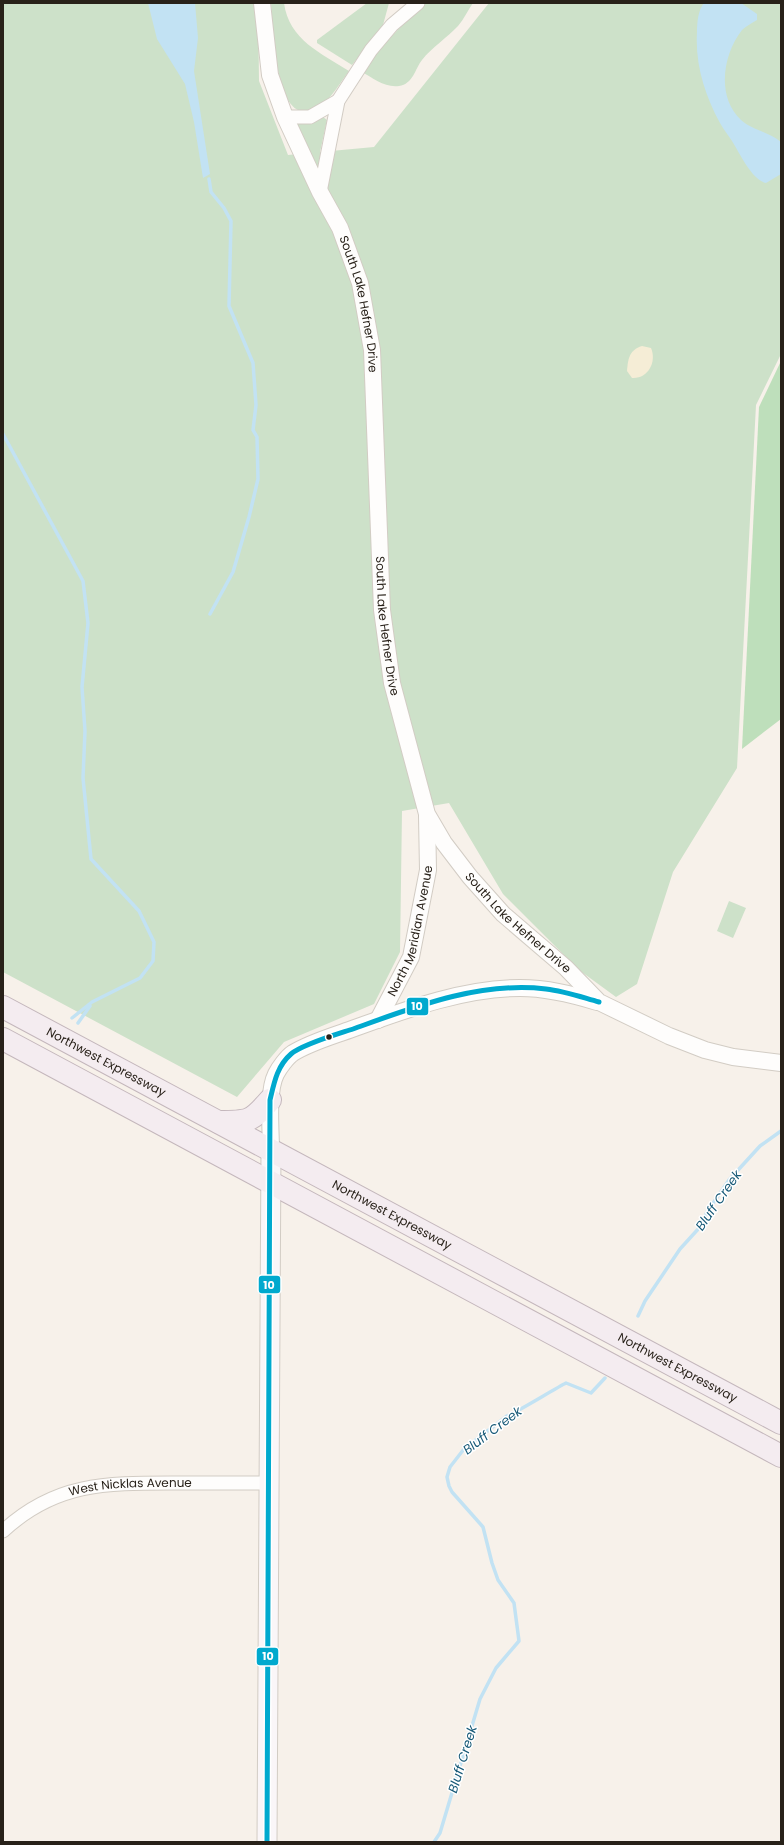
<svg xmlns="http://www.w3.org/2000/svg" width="784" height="1845" font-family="Poppins,sans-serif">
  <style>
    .green { fill: #cde1c9 }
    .forest { fill: #bedfbb }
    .sand { fill: #f5edd6 }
    .water { fill: #c2e2f3 }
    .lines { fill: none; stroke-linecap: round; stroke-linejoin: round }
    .stream { stroke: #c2e2f3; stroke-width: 3.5 }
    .minor-casing { stroke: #d2ccc4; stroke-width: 15 }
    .tertiary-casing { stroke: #d2ccc4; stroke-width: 18 }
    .secondary-casing { stroke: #d2ccc4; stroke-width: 21 }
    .trunk-casing { stroke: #c4b7bc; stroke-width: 24 }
    .minor { stroke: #fefdfc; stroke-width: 13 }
    .tertiary { stroke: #fefdfc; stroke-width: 16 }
    .secondary { stroke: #faf6f8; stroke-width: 19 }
    .trunk { stroke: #f4ecf0; stroke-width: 22 }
    .bus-1-casing { stroke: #fff; stroke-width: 8 }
    .bus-1 { stroke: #00a9ce; stroke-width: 5 }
    .bus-dot { fill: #282119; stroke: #fff; stroke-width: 1.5 }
    .labels { text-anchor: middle; stroke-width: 3; stroke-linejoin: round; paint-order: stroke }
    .street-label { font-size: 12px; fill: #282119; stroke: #fff }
    .water-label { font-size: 13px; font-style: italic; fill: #165977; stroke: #fff }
    .line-badge { stroke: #fff; stroke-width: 1.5 }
    .badge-label { font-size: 11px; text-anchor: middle; font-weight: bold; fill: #fff }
  </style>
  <rect width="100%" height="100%" fill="#f7f1ea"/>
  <g class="green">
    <path d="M3 3H258L259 81 288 155 308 153 297 125 298 124 323 117 327 120 320 152 374 147 489 3H781V354L756 405 737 768 673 872 637 984 616 997 579 970 503 894 449 803 402 811 400 952 374 1004 284 1042 237 1097 3 972Z"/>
    <path d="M271 3H284C289 40 321 53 349 71 340 83 331 99 319 107 274 136 273 25 271 3Z"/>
    <path d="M367 3H389L383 25 352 65 317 43V40Z"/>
    <path d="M426 3H473C468 10 464 19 458 26 447 38 432 47 422 60 415 69 413 84 399 86 385 88 373 78 362 72 381 46 402 24 426 3Z"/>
    <path d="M729 901 746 908 733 938 717 931Z"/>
  </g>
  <path class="forest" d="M781 361V719L742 749 759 407Z"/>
  <path class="sand" d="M642 346 651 348C657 362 648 379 632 378L627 371C628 359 629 350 642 346Z"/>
  <g class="water">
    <path d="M148 3H195L198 38 194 71 210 174 203 178 194 122 185 84 157 39Z"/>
    <path d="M704 3H741L757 14V20C752 23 746 26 742 30 723 54 716 97 741 120 752 130 769 132 781 142V174L766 183C753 180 742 158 735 146 731 138 724 131 720 123 705 95 695 65 697 32 697 23 698 10 704 3Z"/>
  </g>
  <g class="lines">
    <g class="stream">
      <path d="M209 179 211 192 224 208 231 221 229 306 253 363 256 405 253 430 257 437 258 479 249 517 233 572 210 614"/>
      <path d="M3 434 83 581 88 623 82 687 85 731 83 778 91 859 139 911 154 942 153 961 140 978 92 1002 72 1018"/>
      <path d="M78 1023 90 1006"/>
      <path d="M638 1316 645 1301 680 1249 700 1227 707 1212 729 1180 760 1146 781 1131"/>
      <path d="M434 1842 440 1833 480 1699 496 1668 519 1641 514 1603 498 1580 492 1563 483 1527 452 1492 449 1486 447 1477 450 1467 464 1449 507 1416C512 1415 556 1388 566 1383L591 1393 605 1378"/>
    </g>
    <g class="minor-casing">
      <g id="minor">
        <path d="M285 117H310L338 101"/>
        <path d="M320 192 338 101 371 50 392 25 418 3"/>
        <path id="s1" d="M3 1531C56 1482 107 1483 176 1483 207 1483 238 1483 270 1483"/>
      </g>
    </g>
    <g class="tertiary-casing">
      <g id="tertiary">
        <path id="s2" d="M262 3 270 75 285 117 320 192 340 228 360 283 372 350 382 610 392 683 427 814 444 843 470 877 503 914 566 968 599 1002 669 1036 705 1050 733 1057 781 1063"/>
        <path id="s3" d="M378 1020 411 957 428 870 427 816"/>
        <path d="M271 1150C271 1130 267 1092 276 1074 279 1068 287 1057 293 1053 311 1042 333 1036 352 1029 405 1010 463 988 520 988 547 988 571 994 597 1002"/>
      </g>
    </g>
    <g class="secondary-casing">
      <path id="secondary" d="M267 1842 271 1150"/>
    </g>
    <g class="trunk-casing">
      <g id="trunk">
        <path id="s4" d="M3 1007 781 1423"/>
        <path d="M3 1039 781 1456"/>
        <path d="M219 1122C249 1122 251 1122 270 1100"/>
      </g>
    </g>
    <use href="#minor" class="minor"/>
    <use href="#tertiary" class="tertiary"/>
    <use href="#secondary" class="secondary"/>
    <use href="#trunk" class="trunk"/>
    <g class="bus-1-casing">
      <path id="bus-1" d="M267 1842 270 1100C274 1083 277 1066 291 1054 303 1044 338 1034 353 1029 414 1007 480 981 546 989 564 991 581 997 599 1002"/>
    </g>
    <use href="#bus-1" class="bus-1"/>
  </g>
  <circle class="bus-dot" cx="329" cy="1037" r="3.5"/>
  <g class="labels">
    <g class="street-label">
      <text dy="4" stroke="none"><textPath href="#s2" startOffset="320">South Lake Hefner Drive</textPath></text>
      <text dy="4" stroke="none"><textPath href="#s2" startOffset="644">South Lake Hefner Drive</textPath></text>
      <text dy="4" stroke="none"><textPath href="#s2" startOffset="980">South Lake Hefner Drive</textPath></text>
      <text dy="4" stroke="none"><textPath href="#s3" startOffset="96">North Meridian Avenue</textPath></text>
      <text dy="4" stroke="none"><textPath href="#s4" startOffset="117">Northwest Expressway</textPath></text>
      <text dy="4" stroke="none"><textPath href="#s4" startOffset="441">Northwest Expressway</textPath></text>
      <text dy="4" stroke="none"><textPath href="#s4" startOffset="765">Northwest Expressway</textPath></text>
      <text dy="4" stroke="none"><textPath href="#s1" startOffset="139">West Nicklas Avenue</textPath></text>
    </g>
    <g class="water-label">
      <text transform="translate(718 1200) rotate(-55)" y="5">Bluff Creek</text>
      <text transform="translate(492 1430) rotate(-37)" y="5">Bluff Creek</text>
      <text transform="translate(462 1759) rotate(-73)" y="5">Bluff Creek</text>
    </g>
  </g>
  <g class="line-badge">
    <rect x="406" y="997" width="23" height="19" rx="4" fill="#00a9ce"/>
    <rect x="258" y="1275" width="23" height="19" rx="4" fill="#00a9ce"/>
    <rect x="256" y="1647" width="23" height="19" rx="4" fill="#00a9ce"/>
  </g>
  <g class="badge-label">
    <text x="417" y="1010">10</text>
    <text x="269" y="1289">10</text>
    <text x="268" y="1660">10</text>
  </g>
  <rect width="784" height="1845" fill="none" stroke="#282119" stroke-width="8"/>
</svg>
